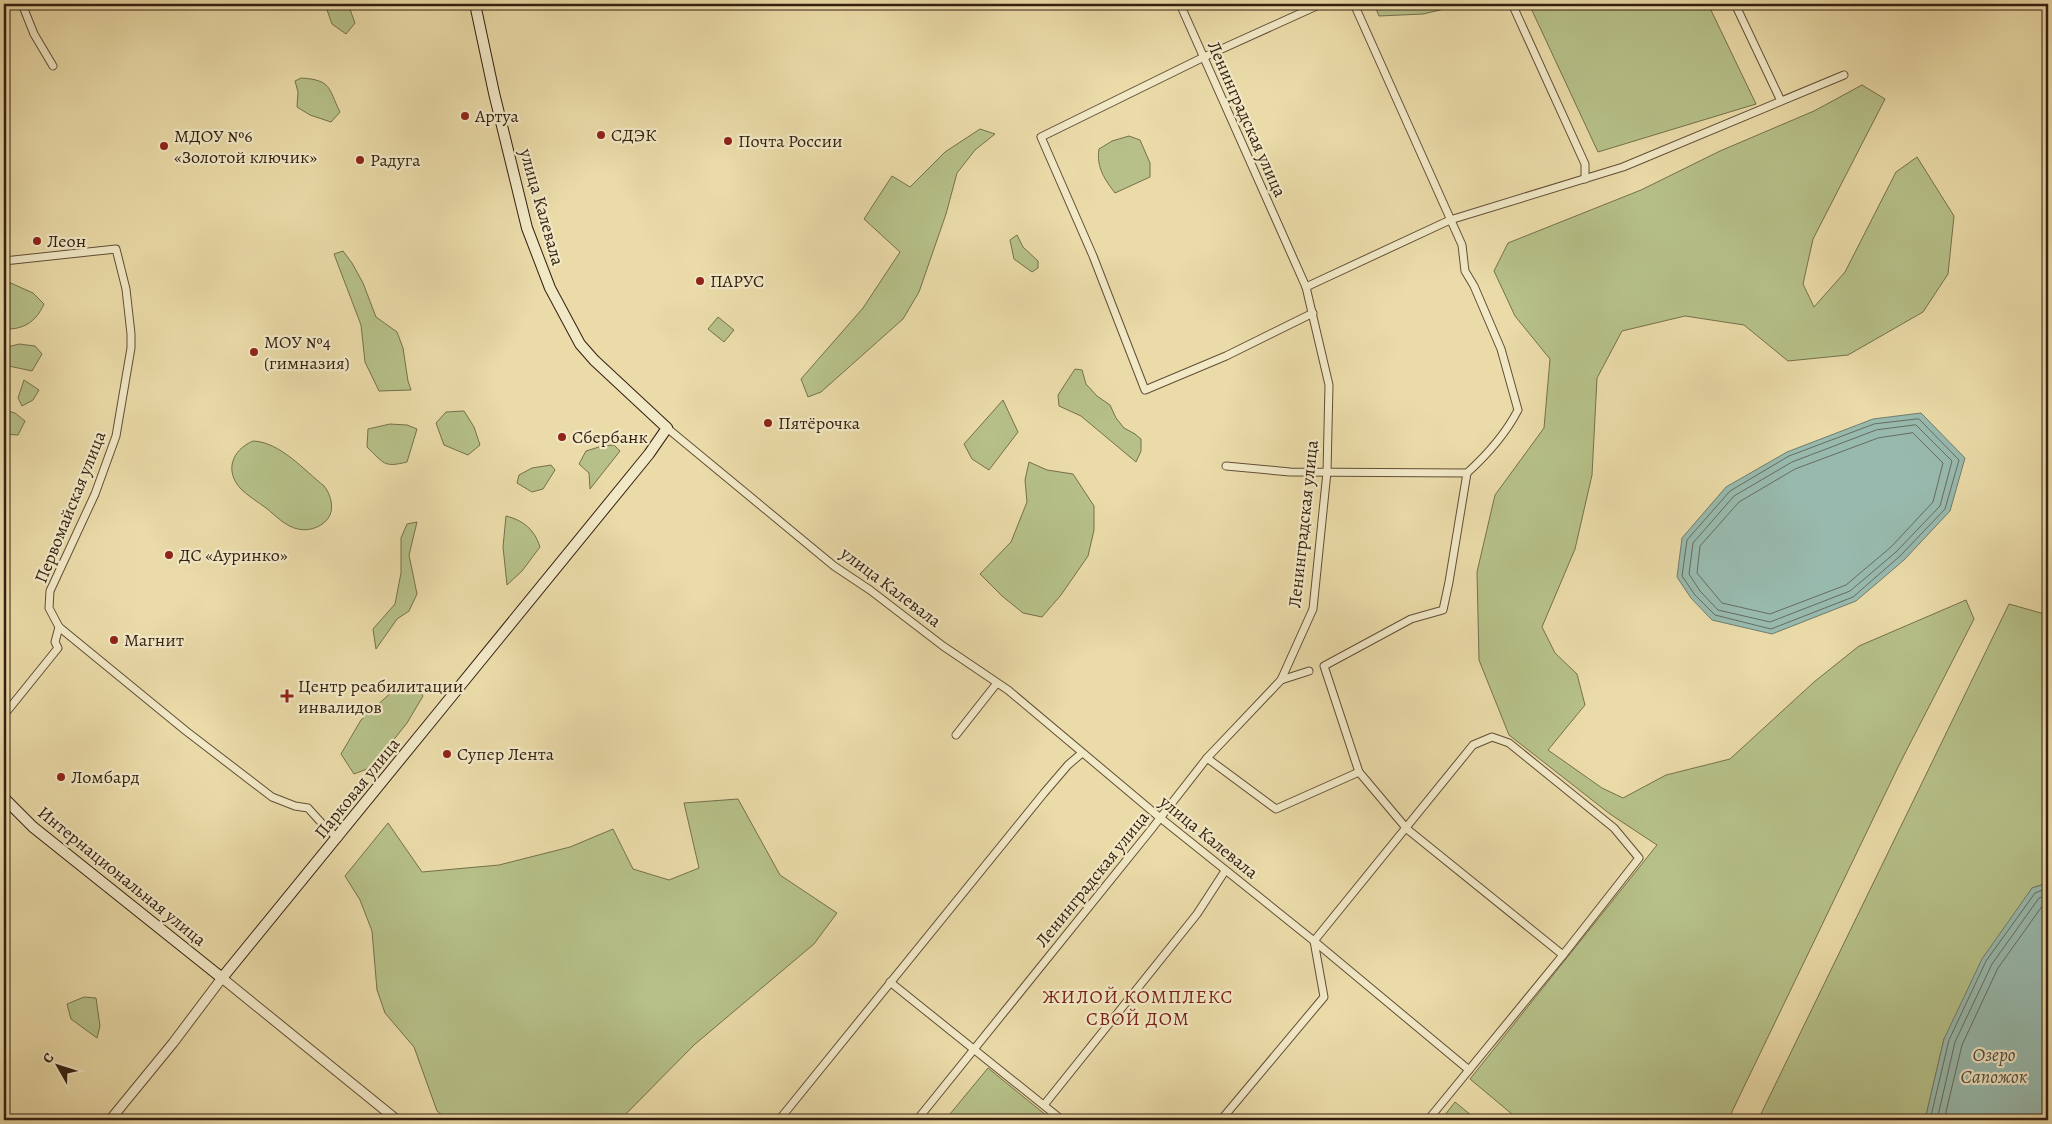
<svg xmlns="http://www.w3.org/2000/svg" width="2052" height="1124" font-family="Alegreya,serif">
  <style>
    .green { fill: #b6c088; stroke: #75704c }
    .water { fill: #98baae; stroke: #707c6f }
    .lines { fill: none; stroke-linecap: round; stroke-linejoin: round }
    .shore { stroke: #666c60; stroke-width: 1 }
    .minor-casing { stroke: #624e37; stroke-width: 9 }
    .tertiary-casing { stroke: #624e37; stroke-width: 11 }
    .secondary-casing { stroke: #341f11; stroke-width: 12 }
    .minor { stroke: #f1e8c6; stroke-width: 7 }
    .tertiary { stroke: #f1e8c6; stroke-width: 9 }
    .secondary { stroke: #f1e8c6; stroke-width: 10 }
    .poi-dot { fill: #8f2418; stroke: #f1e8c6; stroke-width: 2 }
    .labels { text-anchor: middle; stroke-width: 4.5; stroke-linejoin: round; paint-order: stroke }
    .poi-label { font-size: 18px; fill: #341f11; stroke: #f1e8c6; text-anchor: start }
    .street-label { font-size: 18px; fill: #341f11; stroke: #f1e8c6 }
    .neighbourhood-label { font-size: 19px; letter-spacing: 1px; fill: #7a1f14; stroke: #f1e8c6 }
    .water-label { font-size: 19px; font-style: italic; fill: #524e40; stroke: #f1e8c6 }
  </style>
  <rect width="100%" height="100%" fill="#eadba8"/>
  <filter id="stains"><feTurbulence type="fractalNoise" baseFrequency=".004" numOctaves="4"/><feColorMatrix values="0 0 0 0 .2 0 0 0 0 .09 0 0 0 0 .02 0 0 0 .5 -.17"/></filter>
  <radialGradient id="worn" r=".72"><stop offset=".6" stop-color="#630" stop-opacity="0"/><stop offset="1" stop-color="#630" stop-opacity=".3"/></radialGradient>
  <g class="green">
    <path d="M325 4H348L355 23 346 34 332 24Z"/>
    <path d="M1374 4H1466L1423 14 1379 16Z"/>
    <path d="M1529 4H1708L1756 104 1598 152Z"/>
    <path d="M301 78C332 80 328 88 340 112L331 122 310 115 297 107 298 92 295 81Z"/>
    <path d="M1862 85 1885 99 1813 239 1803 284 1814 307 1845 272 1896 172 1917 157 1954 216 1948 274 1923 312 1848 355 1788 361 1744 325 1685 316 1622 331 1597 378 1592 475 1575 549 1542 627 1555 653 1577 674 1585 705 1548 750 1602 788 1623 798 1666 775 1730 759 1814 682 1859 646 1966 600 1974 619 1899 765 1728 1120H1519L1470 1079 1657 845 1610 814 1509 735 1479 660 1477 572 1495 495 1544 428 1550 359 1515 316 1494 271 1508 243 1641 190 1720 151 1814 111Z"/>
    <path d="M980 129 995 134 975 150 957 173 946 214 919 292 903 319 821 392 808 397 801 379 863 308 900 252 864 219 892 176 910 187 945 152Z"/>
    <path d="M1129 136 1140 140 1150 163V177L1115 193C1105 180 1096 167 1099 149L1112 141Z"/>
    <path d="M1017 235 1023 247 1038 261V268L1032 272 1014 259 1010 240Z"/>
    <path d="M343 251 352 263 363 283 376 317 397 332 403 348 408 381 411 390 379 391 365 362 361 325 334 254Z"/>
    <path d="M4 280 33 293 44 304C36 322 23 330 4 329Z"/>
    <path d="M718 317 734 330 724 342 708 329Z"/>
    <path d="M19 344 35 346 42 354 32 371 4 365V348Z"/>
    <path d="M1075 369 1082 370 1086 384 1097 396 1110 405 1116 418 1124 428 1135 434 1141 439V451L1136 462 1081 416 1059 406 1058 395Z"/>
    <path d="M24 380 39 390 33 400 22 406 18 398Z"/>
    <path d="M1003 400 1018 432 989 470 972 459 964 444Z"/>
    <path d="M4 410 15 413 25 421 18 435 4 434Z"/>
    <path d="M464 411 474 427 480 445 468 455 444 445 436 423 446 412Z"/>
    <path d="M390 424 407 425 417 429 407 462C383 468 384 463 367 447L368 429Z"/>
    <path d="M253 441C280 442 304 470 324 486 330 493 334 506 330 515 325 526 310 532 298 529 286 527 275 515 266 508 258 502 248 496 241 489 224 471 232 450 253 441Z"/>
    <path d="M614 445 620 451 590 489 589 473 579 464 586 451 602 446Z"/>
    <path d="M1029 462 1047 470 1073 474 1094 506V530L1088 556 1061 595 1042 617 1023 613 1002 596 980 574 1011 542 1027 502 1025 480Z"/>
    <path d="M551 465 555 470 543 489 532 492 517 483 519 475 532 468Z"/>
    <path d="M506 516C523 520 535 530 540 547L522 571 507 585 503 547Z"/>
    <path d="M417 522 409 555 417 594 409 611 397 619 376 649 373 629 395 604 401 573V538L407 524Z"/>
    <path d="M2009 604 2048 615V883L2032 888 1944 1039 1925 1120H1758Z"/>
    <path d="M415 682 423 696 407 723 372 767 354 774 341 754 361 720 395 689Z"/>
    <path d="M738 799 780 875 837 913 814 944 694 1045 620 1120H448L437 1111 414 1047 385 1013 377 990 372 931 360 900 345 876 388 823 422 872 499 865 570 847 613 829 633 869 669 880 699 868 684 803Z"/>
    <path d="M84 997 96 998 100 1026 97 1038 71 1019 67 1004Z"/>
    <path d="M988 1068 1052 1120H945Z"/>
    <path d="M1455 1102 1477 1120H1441Z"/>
  </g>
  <g class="water">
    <path d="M1921 413 1965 458 1950 511 1904 560 1856 601 1772 634 1712 620 1691 598 1677 577 1682 538 1726 487 1787 452 1873 419Z"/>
    <path d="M2048 883V1120H1925L1944 1039 1982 959 2032 888Z"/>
  </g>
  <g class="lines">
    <g class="shore">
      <path d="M1919 419 1959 460 1945 509 1900 556 1853 597 1771 629 1715 615 1695 595 1682 576 1687 540 1730 491 1789 456 1874 424Z"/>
      <path d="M1916 425 1952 461 1940 506 1896 552 1850 591 1770 622 1718 610 1700 591 1689 574 1693 543 1734 496 1792 462 1876 430Z"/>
      <path d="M1913 433 1943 463 1933 502 1891 547 1846 585 1770 614 1722 603 1697 573 1700 546 1739 502 1795 469 1878 438Z"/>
      <path d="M1930 1120 1949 1040 1986 961 2035 893 2048 888"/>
      <path d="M1937 1120 1955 1042 1992 964 2039 898 2048 895"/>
      <path d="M1944 1120 1962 1045 1998 968 2043 905 2048 903"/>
    </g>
    <g class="minor-casing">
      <g id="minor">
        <path d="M22 4 34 34 53 66"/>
        <path d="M1735 4 1781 101"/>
        <path d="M1513 6 1585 164V179"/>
        <path d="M4 261 116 249 126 289 131 334V348L116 436 95 494 50 591 49 608 59 627 186 731 272 797 295 806 308 808 327 829 338 838"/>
        <path d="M1306 287 1450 220 1623 167 1844 75"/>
        <path d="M1313 313 1226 356 1145 390 1093 256 1041 137 1204 57 1321 4"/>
        <path d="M667 428 834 566 870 590 943 646 1008 690 1158 816 1314 941 1469 1070"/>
        <path d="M1226 466 1290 472 1467 473C1488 454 1505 435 1518 410L1501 349 1474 286 1465 271 1462 245 1354 4"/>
        <path d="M1467 473 1449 582 1443 610 1411 619 1324 666 1359 772 1407 829 1563 955"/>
        <path d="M1281 680 1309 671"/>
        <path d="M4 715 58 648 55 642 59 627"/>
        <path d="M956 735 997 683"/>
        <path d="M1207 758 1276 809 1359 772"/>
        <path d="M890 982 1062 1120"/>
        <path d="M1044 1105 1197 914 1225 871"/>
        <path d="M779 1120 1044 793 1068 765 1082 753"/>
        <path d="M917 1120 1150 831 1207 758 1281 680 1313 609 1327 472 1329 385 1306 287 1180 4"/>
        <path d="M1221 1120 1324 997 1314 941 1473 745 1492 737 1509 743 1614 828 1639 858 1563 955 1428 1120"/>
      </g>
    </g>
    <g class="tertiary-casing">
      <path id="tertiary" d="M110 1120 173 1043 222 978 397 1120"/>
    </g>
    <g class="secondary-casing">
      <path id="secondary" d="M4 798 33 827 222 978C365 804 506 628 649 454L667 428 594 360 580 344 550 288 527 228 494 93 475 4"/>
    </g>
    <use href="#minor" class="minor"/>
    <use href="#tertiary" class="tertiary"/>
    <use href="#secondary" class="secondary"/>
  </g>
  <g class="poi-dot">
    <circle cx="465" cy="116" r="5"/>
    <circle cx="601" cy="135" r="5"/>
    <circle cx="728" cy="141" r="5"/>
    <circle cx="164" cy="146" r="5"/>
    <circle cx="360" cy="160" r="5"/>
    <circle cx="37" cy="241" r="5"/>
    <circle cx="700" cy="281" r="5"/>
    <circle cx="254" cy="352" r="5"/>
    <circle cx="768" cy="423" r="5"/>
    <circle cx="562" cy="437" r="5"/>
    <circle cx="169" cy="555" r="5"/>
    <circle cx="114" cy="640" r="5"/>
    <path d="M284.5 688.5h5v5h5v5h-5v5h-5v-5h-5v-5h5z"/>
    <circle cx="447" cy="754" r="5"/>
    <circle cx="61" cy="777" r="5"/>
  </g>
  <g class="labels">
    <g class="poi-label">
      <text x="475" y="122">Артуа</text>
      <text x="611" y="141">СДЭК</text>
      <text x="174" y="142">МДОУ №6<tspan x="174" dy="21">«Золотой ключик»</tspan></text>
      <text x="738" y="147">Почта России</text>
      <text x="370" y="166">Радуга</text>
      <text x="47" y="247">Леон</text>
      <text x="710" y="287">ПАРУС</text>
      <text x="264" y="348">МОУ №4<tspan x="264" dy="21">(гимназия)</tspan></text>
      <text x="778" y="429">Пятёрочка</text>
      <text x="572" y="443">Сбербанк</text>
      <text x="179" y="561">ДС «Ауринко»</text>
      <text x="124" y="646">Магнит</text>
      <text x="298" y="692">Центр реабилитации<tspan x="298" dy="21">инвалидов</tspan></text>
      <text x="457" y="760">Супер Лента</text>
      <text x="71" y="783">Ломбард</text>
    </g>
    <g class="street-label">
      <text transform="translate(1247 119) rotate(66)" y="6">Ленинградская улица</text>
      <text transform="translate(542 207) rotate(74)" y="6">улица Калевала</text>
      <text transform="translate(70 507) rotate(-68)" y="6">Первомайская улица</text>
      <text transform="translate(1303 524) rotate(-84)" y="6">Ленинградская улица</text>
      <text transform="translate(891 587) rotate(37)" y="6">улица Калевала</text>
      <text transform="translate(357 788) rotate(-51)" y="6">Парковая улица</text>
      <text transform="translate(1209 837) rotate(39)" y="6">улица Калевала</text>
      <text transform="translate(122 876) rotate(39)" y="6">Интернациональная улица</text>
      <text transform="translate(1092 879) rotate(-51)" y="6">Ленинградская улица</text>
    </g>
    <g class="neighbourhood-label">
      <text x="1138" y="1003">ЖИЛОЙ КОМПЛЕКС<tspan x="1138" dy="22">СВОЙ ДОМ</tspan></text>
    </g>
    <g class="water-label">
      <text x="1994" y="1061">Озеро<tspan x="1994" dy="22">Сапожок</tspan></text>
    </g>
  </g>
  <rect width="2052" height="1124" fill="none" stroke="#eadba8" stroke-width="20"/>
  <rect x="5" y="5" width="2042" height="1114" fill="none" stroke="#341f11" stroke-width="2.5"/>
  <rect x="10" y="10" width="2032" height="1104" fill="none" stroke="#341f11"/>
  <g transform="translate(58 1066) rotate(309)" stroke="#f1e8c6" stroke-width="4" paint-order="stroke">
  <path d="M0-4L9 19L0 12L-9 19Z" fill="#341f11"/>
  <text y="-8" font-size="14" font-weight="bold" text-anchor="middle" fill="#341f11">С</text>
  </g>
  <rect width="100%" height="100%" filter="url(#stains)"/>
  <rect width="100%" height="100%" fill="url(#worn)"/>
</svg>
